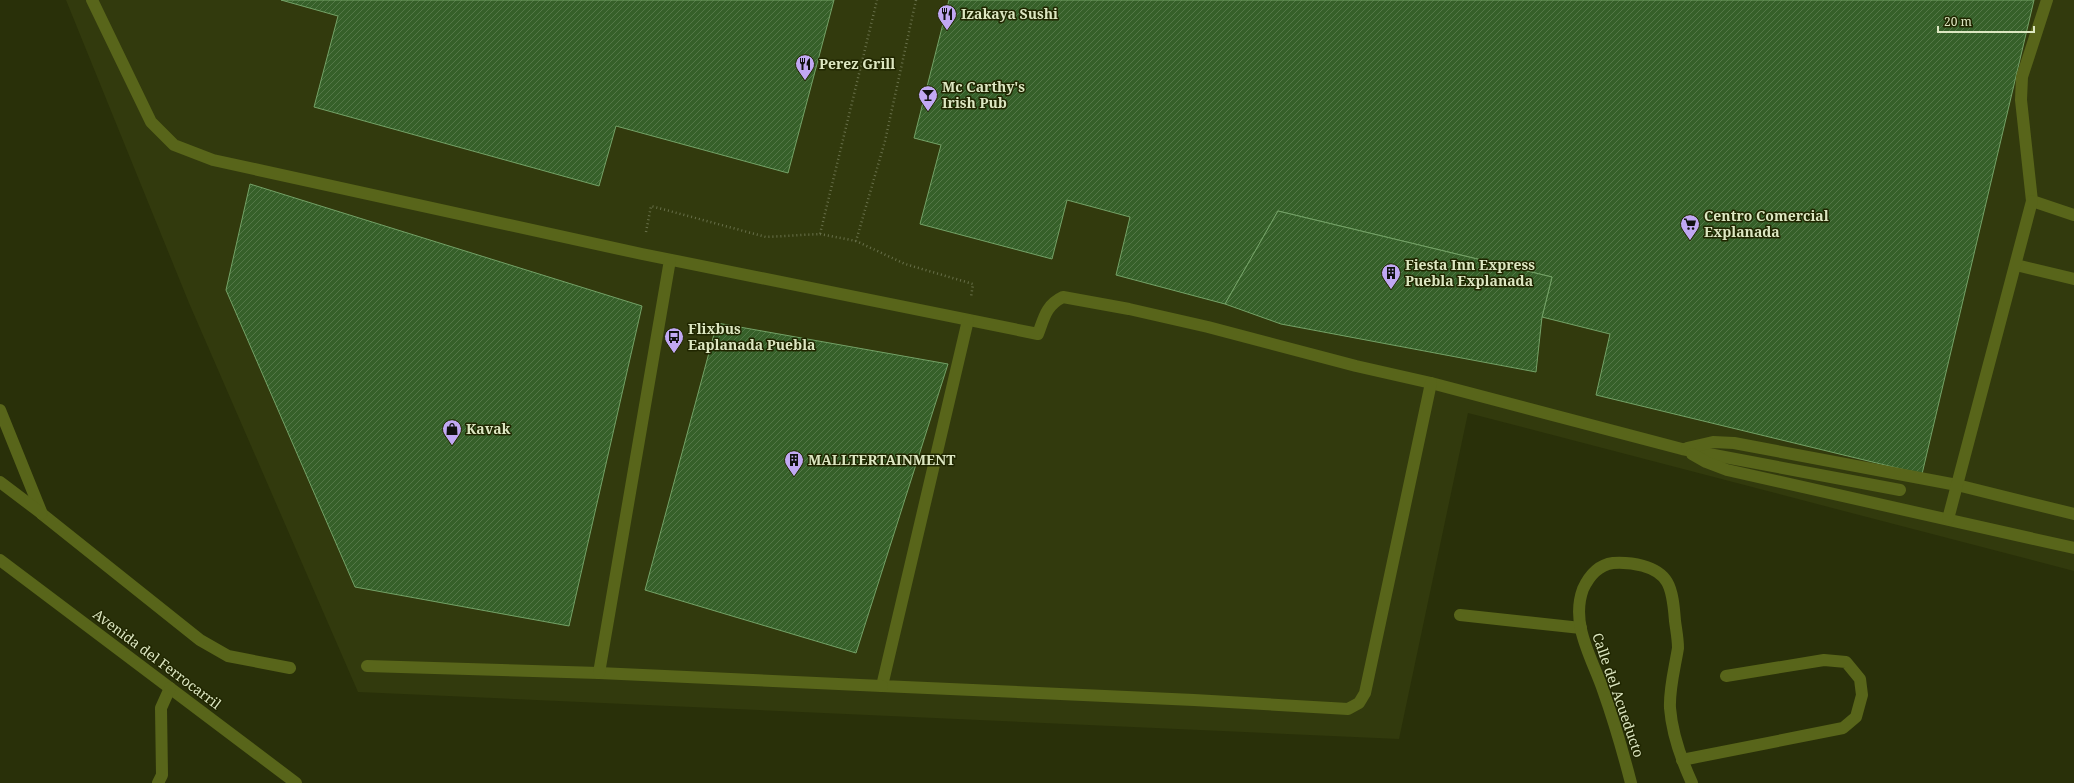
<svg xmlns="http://www.w3.org/2000/svg" width="2074" height="783" font-family="'Noto Serif',serif">
  <style>
    .built { fill: #323a0d }
    .building { fill: url(#building-hatch); stroke: #74a267 }
    .lines { fill: none; stroke-linecap: round; stroke-linejoin: round }
    .path { stroke: #68704a; stroke-width: 2.5; stroke-dasharray: 1 3; stroke-linecap: butt }
    .service { stroke: #58651a; stroke-width: 12 }
    .minor { stroke: #58651a; stroke-width: 12 }
    .labels { text-anchor: middle; stroke-width: 3; stroke-linejoin: round; paint-order: stroke }
    .poi-label { font-size: 14px; font-weight: bold; fill: #dde7c2; stroke: #202600; text-anchor: start }
    .street-label { font-size: 14px; fill: #dde7c2; stroke: #202600 }
  </style>
  <defs>
    <pattern id="building-hatch" width="6" height="6" patternUnits="userSpaceOnUse"><rect width="6" height="6" fill="#366029"/><path d="M-1 1l2-2M0 6l6-6M5 7l2-2" fill="none" stroke="#537746"/></pattern>
  </defs>
  <rect width="100%" height="100%" fill="#293009"/>
  <path class="built" d="M66 0H2074V571L1468 413 1399 739 358 692 189 303Z"/>
  <g class="building">
    <path d="M281 0H834L788 173 616 126 599 186 314 107 338 16Z"/>
    <path d="M949 0H2034L1922 474 1596 395 1610 334 1542 317 1552 277 1278 211 1225 304 1116 275 1130 217 1067 200 1052 259 920 224 941 145 914 138Z"/>
    <path d="M250 184 642 306 569 626 355 587 226 290Z"/>
    <path d="M1278 211 1552 277 1542 317 1536 372 1281 324 1225 304Z"/>
    <path d="M717 323 948 364 856 653 645 590Z"/>
  </g>
  <g class="lines">
    <g class="path">
      <path d="M916 0 885 141 856 241 905 264 973 284 971 297"/>
      <path d="M646 232 651 206 766 237 820 234 877 0"/>
      <path d="M820 234 856 241"/>
    </g>
    <g class="service">
      <path d="M92 0 151 122 174 145 213 160 642 254 1038 334C1044 318 1046 305 1063 297L1129 309 1208 327 1356 366 1431 383 1682 449 1900 490"/>
      <path d="M2047 0 2022 77 2021 100 2032 201 2074 215"/>
      <path d="M2016 265 2074 279"/>
      <path d="M968 320 882 686 1194 700 1348 709 1359 703 1365 693 1431 383"/>
      <path d="M1687 448 1713 442 1734 443 1957 485 2074 514"/>
      <path d="M1692 454 1706 462 1727 470 2074 548"/>
      <path d="M42 514 200 640 228 656 290 668"/>
      <path d="M1948 519 2032 201"/>
      <path d="M367 666 599 673 882 686"/>
      <path d="M599 673 670 260"/>
    </g>
    <g class="minor">
      <path d="M0 410 42 514"/>
      <path d="M0 482 41 513"/>
      <path d="M0 560 296 783"/>
      <path d="M1460 615 1581 628"/>
      <path d="M1682 760 1843 728 1856 717 1862 695 1860 679 1846 662 1824 660 1726 676"/>
      <path d="M158 783 162 775 161 708 170 688"/>
      <path d="M1631 783C1623 752 1614 721 1603 690 1592 658 1570 624 1583 589 1589 576 1598 565 1613 563 1630 562 1657 565 1667 582 1673 592 1674 609 1675 621 1676 629 1678 639 1678 648 1675 667 1669 689 1670 708 1672 734 1681 759 1692 783"/>
    </g>
  </g>
  <defs>
    <g id="restaurant-pin" transform="scale(1)"><path d="M0 17L-7.5 6A9.5 9.5 0 1 1 7.5 6Z" fill="#c1a8f3" stroke="#202600"/><path d="M-5-6h1v4h1v-4h1v4h1v-4h1v5L-1.5 .5V6h-2V.5L-5-1ZM5-6V6H3V1.5H1.5Q1.5-4 5-6Z" fill="#111"/></g>
    <g id="bar-pin" transform="scale(1)"><path d="M0 17L-7.5 6A9.5 9.5 0 1 1 7.5 6Z" fill="#c1a8f3" stroke="#202600"/><path d="M-6-5H6L.8 .8V4.5H3.5V6h-7V4.5H-.8V.8Z" fill="#111"/></g>
    <g id="supermarket-pin" transform="scale(1)"><path d="M0 17L-7.5 6A9.5 9.5 0 1 1 7.5 6Z" fill="#c1a8f3" stroke="#202600"/><path d="M-6-5.5h2.5l.6 2H6L4.5 2H-2.5L-4.4-4H-6ZM-1.5 3.2a1.3 1.3 0 1 0 .1 0ZM3 3.2a1.3 1.3 0 1 0 .1 0Z" fill="#111"/></g>
    <g id="building-pin" transform="scale(1)"><path d="M0 17L-7.5 6A9.5 9.5 0 1 1 7.5 6Z" fill="#c1a8f3" stroke="#202600"/><path d="M-4-6H4V6H1V3H-1V6H-4ZM-2.5-4.3h1.7v1.8h-1.7ZM.8-4.3h1.7v1.8H.8ZM-2.5-1h1.7V.8h-1.7ZM.8-1h1.7V.8H.8Z" fill="#111"/></g>
    <g id="bus-pin" transform="scale(1)"><path d="M0 17L-7.5 6A9.5 9.5 0 1 1 7.5 6Z" fill="#c1a8f3" stroke="#202600"/><path d="M-5-6H5V4H4V6H2V4H-2V6H-4V4H-5ZM-3.5-4V0h7V-4ZM-3.5 1.2v1.5H-2V1.2ZM2 1.2v1.5H3.5V1.2Z" fill="#111"/></g>
    <g id="shop-pin" transform="scale(1)"><path d="M0 17L-7.5 6A9.5 9.5 0 1 1 7.5 6Z" fill="#c1a8f3" stroke="#202600"/><path d="M-5-2.5h2.3a2.7 3.5 0 0 1 5.4 0H5L5.5 6h-11ZM-1.5-2.5h3a1.5 2.3 0 0 0-3 0Z" fill="#111"/></g>
  </defs>
  <g fill-rule="evenodd">
    <use href="#restaurant-pin" x="947" y="14"/>
    <use href="#restaurant-pin" x="805" y="64"/>
    <use href="#bar-pin" x="928" y="95"/>
    <use href="#supermarket-pin" x="1690" y="224"/>
    <use href="#building-pin" x="1391" y="273"/>
    <use href="#bus-pin" x="674" y="337"/>
    <use href="#shop-pin" x="452" y="429"/>
    <use href="#building-pin" x="794" y="460"/>
  </g>
  <g class="labels">
    <g class="poi-label">
      <text x="961" y="19">Izakaya Sushi</text>
      <text x="819" y="69">Perez Grill</text>
      <text x="942" y="92">Mc Carthy's<tspan x="942" dy="16">Irish Pub</tspan></text>
      <text x="1704" y="221">Centro Comercial<tspan x="1704" dy="16">Explanada</tspan></text>
      <text x="1405" y="270">Fiesta Inn Express<tspan x="1405" dy="16">Puebla Explanada</tspan></text>
      <text x="688" y="334">Flixbus<tspan x="688" dy="16">Eaplanada Puebla</tspan></text>
      <text x="466" y="434">Kavak</text>
      <text x="808" y="465">MALLTERTAINMENT</text>
    </g>
    <g class="street-label">
      <text transform="translate(157 659) rotate(37)" y="5">Avenida del Ferrocarril</text>
      <text transform="translate(1618 695) rotate(71)" y="5">Calle del Acueducto</text>
    </g>
  </g>
  <path d="M1938 26v6h96v-6" fill="none" stroke="#dde7c2" stroke-width="2"/>
  <text x="1944" y="26" font-size="12" fill="#dde7c2" stroke="#202600" stroke-width="3" paint-order="stroke">20 m</text>
</svg>
